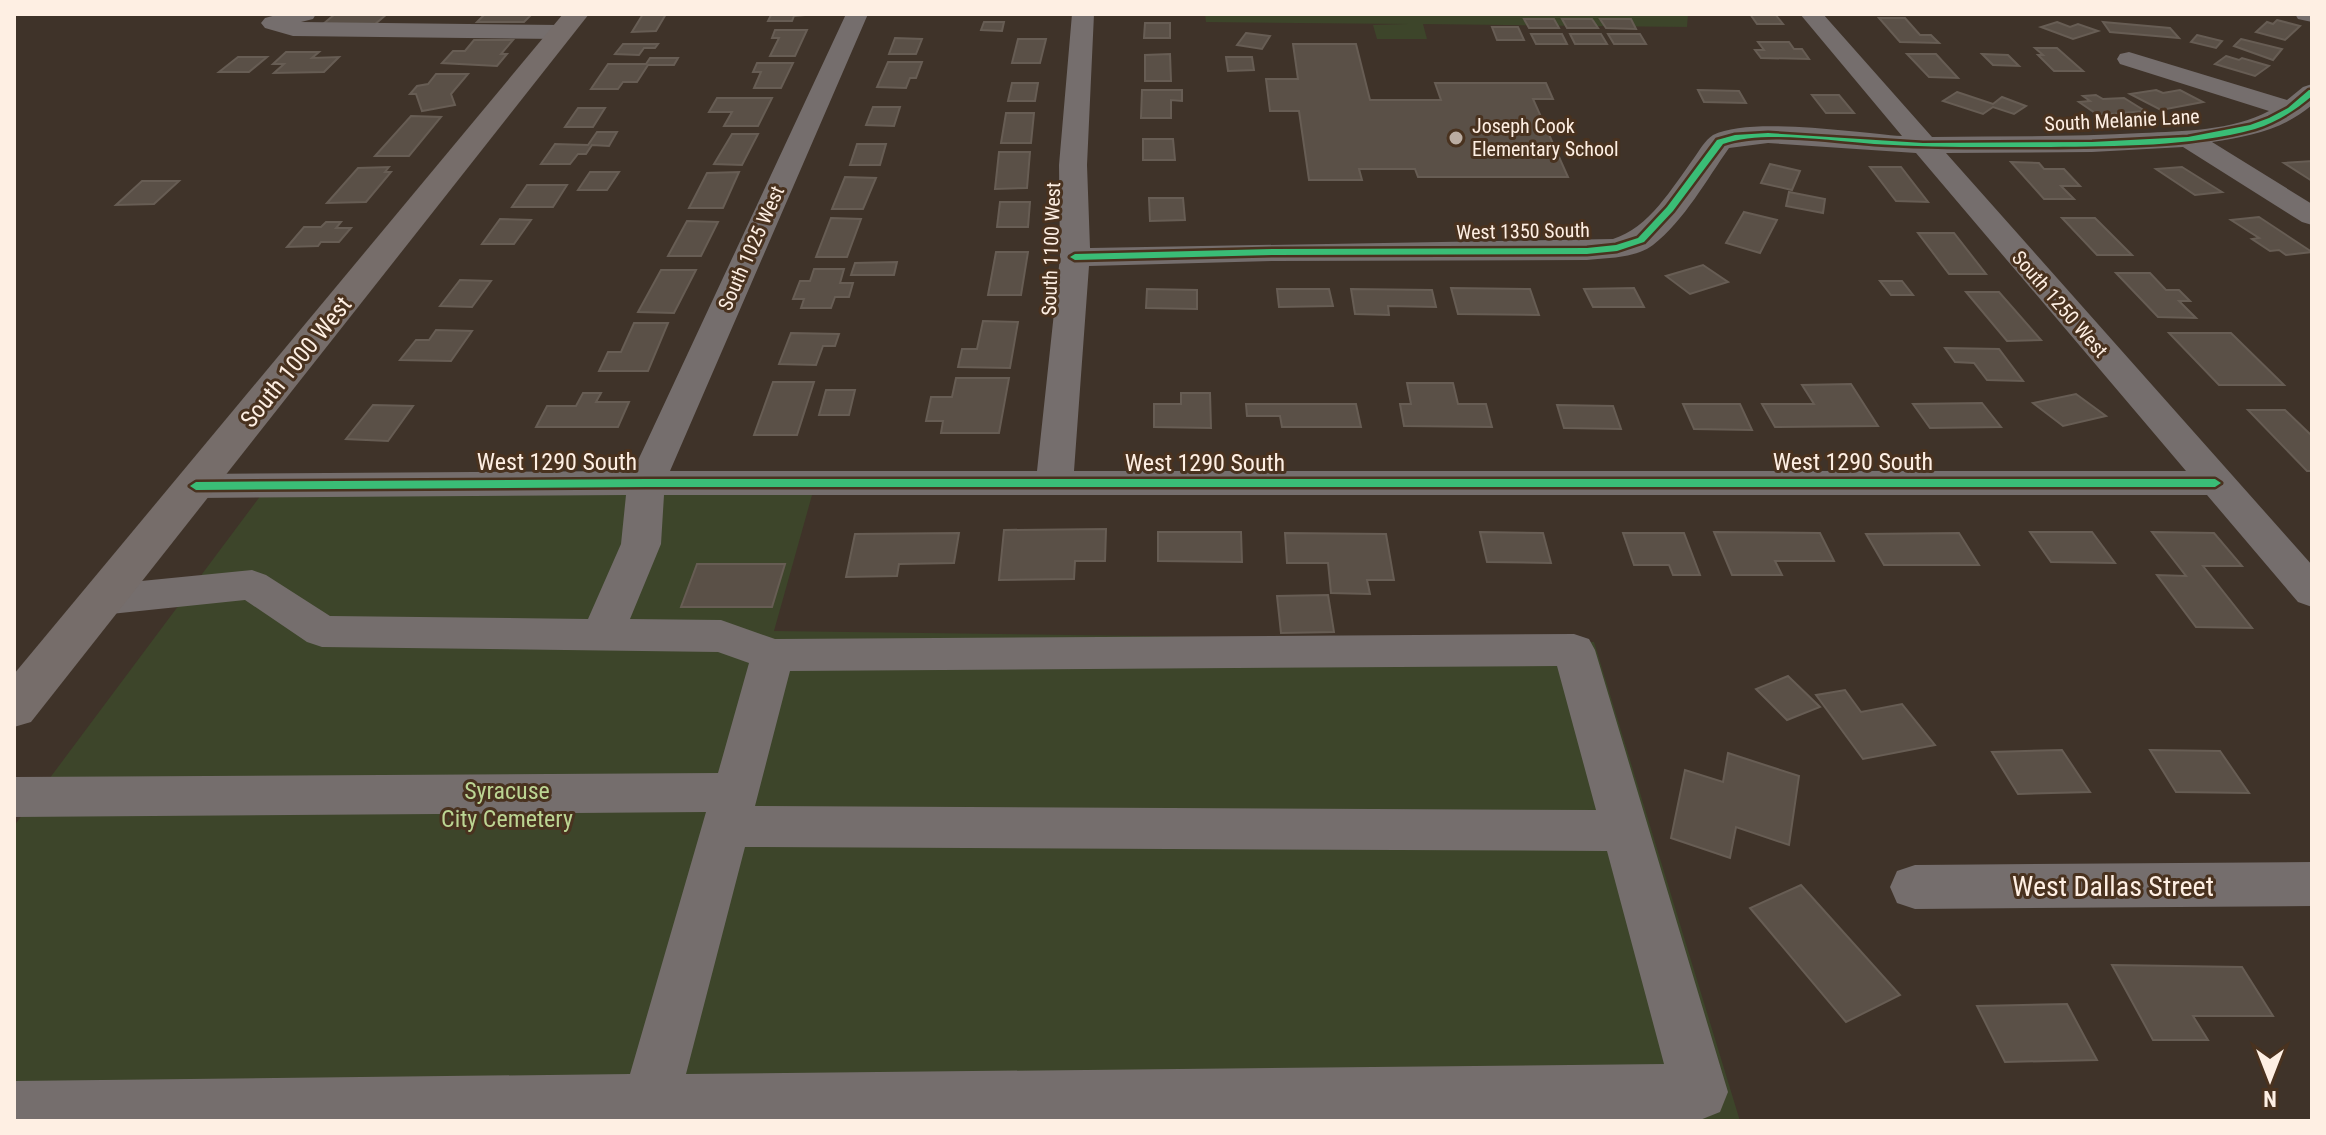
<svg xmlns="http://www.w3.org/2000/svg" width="2326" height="1135" font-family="'Roboto Condensed',sans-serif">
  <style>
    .green { fill: #3d452a }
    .building { fill: #5a5047; stroke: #675d54; stroke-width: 2 }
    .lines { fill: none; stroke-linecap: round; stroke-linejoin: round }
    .minor { fill: #756e6d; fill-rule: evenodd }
    .major { fill: #766d6a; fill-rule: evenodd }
    .cycleway-casing { stroke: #49321f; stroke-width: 5 }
    .cycleway { fill: #3abd76; fill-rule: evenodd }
    .poi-dot { fill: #bbada2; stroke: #49321f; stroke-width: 3 }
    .labels { text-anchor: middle; stroke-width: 6; stroke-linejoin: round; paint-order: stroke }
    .far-street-label { font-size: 20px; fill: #feefe3; stroke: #49321f }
    .far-poi-label { font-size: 20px; fill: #feefe3; stroke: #49321f; text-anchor: start }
    .street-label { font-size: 24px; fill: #feefe3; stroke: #49321f }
    .park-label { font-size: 24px; fill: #bcd593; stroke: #49321f }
    .near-street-label { font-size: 28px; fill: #feefe3; stroke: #49321f }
  </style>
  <rect width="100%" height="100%" fill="#3f3329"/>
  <g class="green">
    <path d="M1205 14H1688L1687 27 1423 24 1427 39H1377L1373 25 1408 24 1206 22Z"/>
    <path d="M267 487 814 488 774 631 1594 642 1740 1121H14V826Z"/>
  </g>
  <g class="building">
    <path d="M335 14H387L374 25H322Z"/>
    <path d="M485 14H532L524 22H477Z"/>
    <path d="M643 14H666L656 31 632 32Z"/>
    <path d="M759 14H816L794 16 792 21H768L771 15Z"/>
    <path d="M1750 14H1775L1783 24H1757Z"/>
    <path d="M1879 18H1905L1920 35H1931L1939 43 1900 42Z"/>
    <path d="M1524 19H1554L1559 28H1529Z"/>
    <path d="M1562 19H1592L1598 28H1567Z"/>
    <path d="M1600 19H1631L1636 29 1606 28Z"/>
    <path d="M2277 20 2300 26 2285 40 2256 32 2267 22 2273 24Z"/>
    <path d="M984 22H1004L1002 31 981 30Z"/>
    <path d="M2057 22 2070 27 2078 24 2098 31 2073 39 2041 27Z"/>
    <path d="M2103 22 2170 28 2179 38 2110 32Z"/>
    <path d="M1145 23H1170V38H1144Z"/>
    <path d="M1492 27H1518L1524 40H1497Z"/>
    <path d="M775 30H807L795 56H770L779 38H772Z"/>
    <path d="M1246 33 1270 36 1262 49 1237 45Z"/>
    <path d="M1531 34H1562L1567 44H1536Z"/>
    <path d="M1570 34H1601L1607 44H1575Z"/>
    <path d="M1608 34H1640L1646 44H1614Z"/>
    <path d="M2197 35 2222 41 2216 48 2191 42Z"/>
    <path d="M895 38 922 39 916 54H889Z"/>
    <path d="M1018 39H1046L1040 63H1012Z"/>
    <path d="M2241 39 2282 49 2273 60 2234 46Z"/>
    <path d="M474 40H513L501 54H507L497 66 442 63 453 51H465Z"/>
    <path d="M1758 42H1789L1794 49H1802L1809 59 1761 58 1755 50H1764Z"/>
    <path d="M623 44H658L655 48H644L639 55 615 54Z"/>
    <path d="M1293 44H1356L1370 100H1441L1435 83H1546L1553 99H1533L1568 177H1418L1415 169H1359L1362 180H1309L1299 111H1270L1266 79H1298Z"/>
    <path d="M2035 48H2057L2083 71H2054L2038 55H2043Z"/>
    <path d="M286 52H319L312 58 339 57 324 72 274 73 284 64H273Z"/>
    <path d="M1170 54 1171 81H1145V55Z"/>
    <path d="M1907 54H1936L1958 78 1929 77Z"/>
    <path d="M1982 54 2008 55 2019 66 1993 65Z"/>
    <path d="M2226 56 2239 60 2242 58 2269 66 2255 76 2215 64Z"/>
    <path d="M238 57H267L249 72H219Z"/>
    <path d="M1226 57H1252L1254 70 1228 71Z"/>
    <path d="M650 58H678L674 65H648L637 82H623L618 89H591L608 64H646Z"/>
    <path d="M888 62H922L916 78H910L906 88 877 87Z"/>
    <path d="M757 63H793L781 88H754L761 72H753Z"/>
    <path d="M436 74H468L451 94 455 105 422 111 416 94H410L417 86 428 84Z"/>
    <path d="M1012 83H1038L1035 101H1008Z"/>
    <path d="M1142 90H1182V101L1171 100V118H1141Z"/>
    <path d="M1698 90 1739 91 1746 103 1704 102Z"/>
    <path d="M2156 90 2163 93 2180 90 2203 102 2161 110 2130 94Z"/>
    <path d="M1957 92 1993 104 2002 97 2026 106 2014 114 1993 107 1983 114 1943 101Z"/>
    <path d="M1812 95H1839L1854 113H1826Z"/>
    <path d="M2096 95 2103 99 2124 98 2145 111 2098 115 2079 102 2090 101 2083 96Z"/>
    <path d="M717 98H772L758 126H724L732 112H709Z"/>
    <path d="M873 107H900L894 126 866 125Z"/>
    <path d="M578 108H605L593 127H565Z"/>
    <path d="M1006 113H1034L1031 143H1001Z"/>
    <path d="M411 116 441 117 409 156H375Z"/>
    <path d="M597 132H617L609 146 592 145 586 154H578L570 164H541L555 144 588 145Z"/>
    <path d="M732 134H758L742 165 714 164Z"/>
    <path d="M1143 139H1173L1175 160H1143Z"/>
    <path d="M857 144H886L880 165H850Z"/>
    <path d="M999 152H1030L1027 188 995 189Z"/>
    <path d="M2312 161V181L2284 163Z"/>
    <path d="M2011 162 2039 163 2044 169H2064L2080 186H2061L2074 199H2044Z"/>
    <path d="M1770 164 1800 171 1792 190 1761 183Z"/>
    <path d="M389 167 385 172H391L366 202 327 203 358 168Z"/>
    <path d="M1870 167H1901L1928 202 1896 201Z"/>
    <path d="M2182 167 2222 192 2195 195 2156 169Z"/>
    <path d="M590 172H619L607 190H578Z"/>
    <path d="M739 172 723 208H689L707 173Z"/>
    <path d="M845 177 876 178 863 209H832Z"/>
    <path d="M142 181H179L154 204 116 205Z"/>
    <path d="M527 185H567L553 207H512Z"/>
    <path d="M1789 192 1825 199 1823 213 1786 206Z"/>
    <path d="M1149 198H1183L1185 220 1150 221Z"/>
    <path d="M1000 202H1030L1028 227H997Z"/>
    <path d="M1744 212 1777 220 1760 253 1726 243Z"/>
    <path d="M2259 217 2312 252 2286 255 2279 250 2270 251 2252 239 2259 238 2231 220Z"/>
    <path d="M831 218 861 219 847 257H816Z"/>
    <path d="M2062 218H2095L2132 255H2097Z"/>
    <path d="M500 219 531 220 514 244H482Z"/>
    <path d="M687 221 718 222 701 256H668Z"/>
    <path d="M326 222H341L336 228H351L339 242H321L318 246 287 247 304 227H321Z"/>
    <path d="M1918 233H1954L1986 274H1949Z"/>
    <path d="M996 252H1028L1021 295H988Z"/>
    <path d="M897 262 894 275H851L855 263Z"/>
    <path d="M1703 265 1728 282 1690 294 1666 276Z"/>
    <path d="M814 269H844L840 283H853L849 297H835L831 308H801L804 299H793L800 281H810Z"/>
    <path d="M661 270H696L674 313 638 312Z"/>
    <path d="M2116 273H2150L2166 290H2179L2190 301H2179L2196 318 2158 317Z"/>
    <path d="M460 280 491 281 472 307 440 306Z"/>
    <path d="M1880 281H1902L1913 295H1891Z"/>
    <path d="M1451 288 1530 289 1539 315 1458 314Z"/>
    <path d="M1634 288 1644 307H1593L1584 289Z"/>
    <path d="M1147 289 1197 290V309L1146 308Z"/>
    <path d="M1277 289H1329L1333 306 1279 307Z"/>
    <path d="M1351 289 1432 290 1436 307 1388 306 1389 315 1355 314Z"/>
    <path d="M1966 292H1999L2041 340 2007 341Z"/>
    <path d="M983 321 1018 322 1010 368 958 367 962 349H977Z"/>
    <path d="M634 323H668L648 371H599L608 352H621Z"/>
    <path d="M436 330 472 331 451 361 400 360 416 340H429Z"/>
    <path d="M791 333 839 334 835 346H823L816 365 779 364Z"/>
    <path d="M2169 333H2231L2284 385H2219Z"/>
    <path d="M1945 348 1999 349 2023 381 1987 380 1974 363 1955 362Z"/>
    <path d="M956 378H1009L999 433H941L943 421H926L931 397H952Z"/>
    <path d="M773 382H814L797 435H754Z"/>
    <path d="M1407 383H1453L1458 404H1486L1492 427 1404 426 1400 404H1411Z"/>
    <path d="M1851 384 1878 426 1775 427 1762 404H1814L1802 385Z"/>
    <path d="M826 390H855L849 415H819Z"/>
    <path d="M583 393H601L596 402H629L618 427H536L547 406H576Z"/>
    <path d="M1181 393H1210L1211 428 1154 427V404H1181Z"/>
    <path d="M2076 394 2106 416 2063 426 2033 403Z"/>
    <path d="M1982 403 2001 427 1930 428 1913 404Z"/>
    <path d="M1246 404H1356L1361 427H1282L1280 416H1247Z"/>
    <path d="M1683 404H1740L1752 430 1694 429Z"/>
    <path d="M373 405 413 406 388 441 346 439Z"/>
    <path d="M1557 405 1613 406 1621 429 1564 428Z"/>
    <path d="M2248 410H2285L2312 436V471H2307Z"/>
    <path d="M1106 529 1105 561H1075L1074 579 999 580 1004 530Z"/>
    <path d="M1158 532H1241L1242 562 1158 561Z"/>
    <path d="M1480 532 1543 533 1551 563 1487 562Z"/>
    <path d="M1714 532 1820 533 1834 561H1775L1782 575H1732Z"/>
    <path d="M2030 532H2092L2115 563 2051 562Z"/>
    <path d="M2152 532 2214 533 2242 566H2203L2252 628 2196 627 2157 575 2186 576Z"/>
    <path d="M959 533 954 563 899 564 897 576 846 577 855 534Z"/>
    <path d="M1285 533 1386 534 1394 580H1367L1370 594 1331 593 1328 563H1287Z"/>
    <path d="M1623 533H1684L1700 575H1673L1669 565H1634Z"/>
    <path d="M1959 533 1979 565H1884L1866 534Z"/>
    <path d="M697 564H785L772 607H681Z"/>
    <path d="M1328 595 1334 632 1281 633 1277 596Z"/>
    <path d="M1788 676 1820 707 1787 720 1756 689Z"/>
    <path d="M1845 690 1861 712 1902 704 1935 745 1863 759 1816 695Z"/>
    <path d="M2062 750 2090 792 2018 794 1992 752Z"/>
    <path d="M2150 750 2220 751 2249 793 2176 792Z"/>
    <path d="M1728 753 1799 776 1789 845 1736 827 1730 858 1671 838 1685 770 1723 782Z"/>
    <path d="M1801 885 1900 995 1846 1022 1750 908Z"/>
    <path d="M2112 965 2242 967 2273 1016H2193L2208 1040H2153Z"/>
    <path d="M2067 1004 2097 1060 2005 1062 1977 1006Z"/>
  </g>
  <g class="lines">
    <g class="minor">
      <path d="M280 14H316L313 19 301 22 561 25 569 27 573 32 569 37 561 39 293 36 265 28 261 23 265 18Z"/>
      <path d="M846 14H868L670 471H1037L1060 257 1059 165 1072 14H1094L1087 165 1090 248 1613 239C1649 228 1672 188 1694 158 1699 151 1705 140 1713 135 1750 116 1858 133 1902 136L1800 14H1823L1932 137C2002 136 2072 137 2142 133 2183 131 2232 131 2269 111L2120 64 2117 59 2120 54 2129 52 2287 100 2303 87 2312 84V105C2283 130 2249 136 2212 142L2312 204V225L2302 222 2183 147 2092 152 1946 153 2312 565V607L2298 602 2207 495H664L661 544 630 619 721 620 775 639 1574 634 1589 639 1595 650 1728 1092 1720 1112 1700 1120 1609 1121H14V1081L630 1074 706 812 14 817V777L718 773 749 663 718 652 322 647 307 642 245 600 101 615 86 611 80 600 86 589 101 585 252 570 266 575 330 616 588 619 621 544 626 495 196 498 183 495 177 486 183 477 196 474 633 471ZM1768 143 1916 153 2186 471H1074L1089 266 1274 261 1587 260C1607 258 1636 258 1653 245 1684 221 1707 179 1729 148ZM1557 666 1596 810 755 806 790 671ZM745 847 1607 851 1664 1064 686 1074Z"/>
      <path d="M2295 14H2312V22L2298 19Z"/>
      <path d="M2312 862V906L1915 909 1897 903 1890 887 1897 871 1915 865Z"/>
    </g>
    <path class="major" d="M563 14H589L31 722 14 727V674Z"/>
    <g class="cycleway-casing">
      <g id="cycleway">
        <path d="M2309 90H2312V96C2294 111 2277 122 2255 129 2189 147 2117 146 2050 147 1991 147 1932 148 1874 144 1831 141 1762 130 1723 144L1673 211 1644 242 1617 251 1587 254 1274 255 1075 260 1070 257 1075 254 1274 249 1587 248 1616 245 1638 238 1667 207 1717 140 1735 135 1768 133 1923 143 2092 142 2188 137 2250 125 2269 118 2288 108Z"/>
        <path d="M646 479H2215L2221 483 2215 487H646L196 490 190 486 196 482Z"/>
      </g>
    </g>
    <use href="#cycleway" class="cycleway"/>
  </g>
  <circle class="poi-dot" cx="1456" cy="138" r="8"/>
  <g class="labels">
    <g class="far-street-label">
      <text transform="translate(2122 120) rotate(-3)" y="7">South Melanie Lane</text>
      <text transform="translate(1523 231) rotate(-1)" y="7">West 1350 South</text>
      <text transform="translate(751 248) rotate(-66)" y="7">South 1025 West</text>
      <text transform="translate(1051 249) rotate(-88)" y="7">South 1100 West</text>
      <text transform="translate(2060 304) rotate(49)" y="7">South 1250 West</text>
    </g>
    <g class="far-poi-label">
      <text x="1472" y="133">Joseph Cook<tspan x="1472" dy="23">Elementary School</tspan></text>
    </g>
    <g class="street-label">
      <text transform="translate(296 362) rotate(-51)" y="8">South 1000 West</text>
      <text x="557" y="470">West 1290 South</text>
      <text x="1853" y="470">West 1290 South</text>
      <text x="1205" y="471">West 1290 South</text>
    </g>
    <g class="park-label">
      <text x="507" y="799">Syracuse<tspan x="507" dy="28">City Cemetery</tspan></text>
    </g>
    <g class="near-street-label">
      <text x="2113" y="896">West Dallas Street</text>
    </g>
  </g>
  <rect width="2326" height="1135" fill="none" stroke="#feefe3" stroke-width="32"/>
  <g transform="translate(2270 1079) rotate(180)" stroke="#49321f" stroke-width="6" paint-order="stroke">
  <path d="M0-6L14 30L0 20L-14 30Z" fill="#feefe3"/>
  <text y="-12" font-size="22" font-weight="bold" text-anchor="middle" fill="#feefe3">N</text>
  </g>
</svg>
